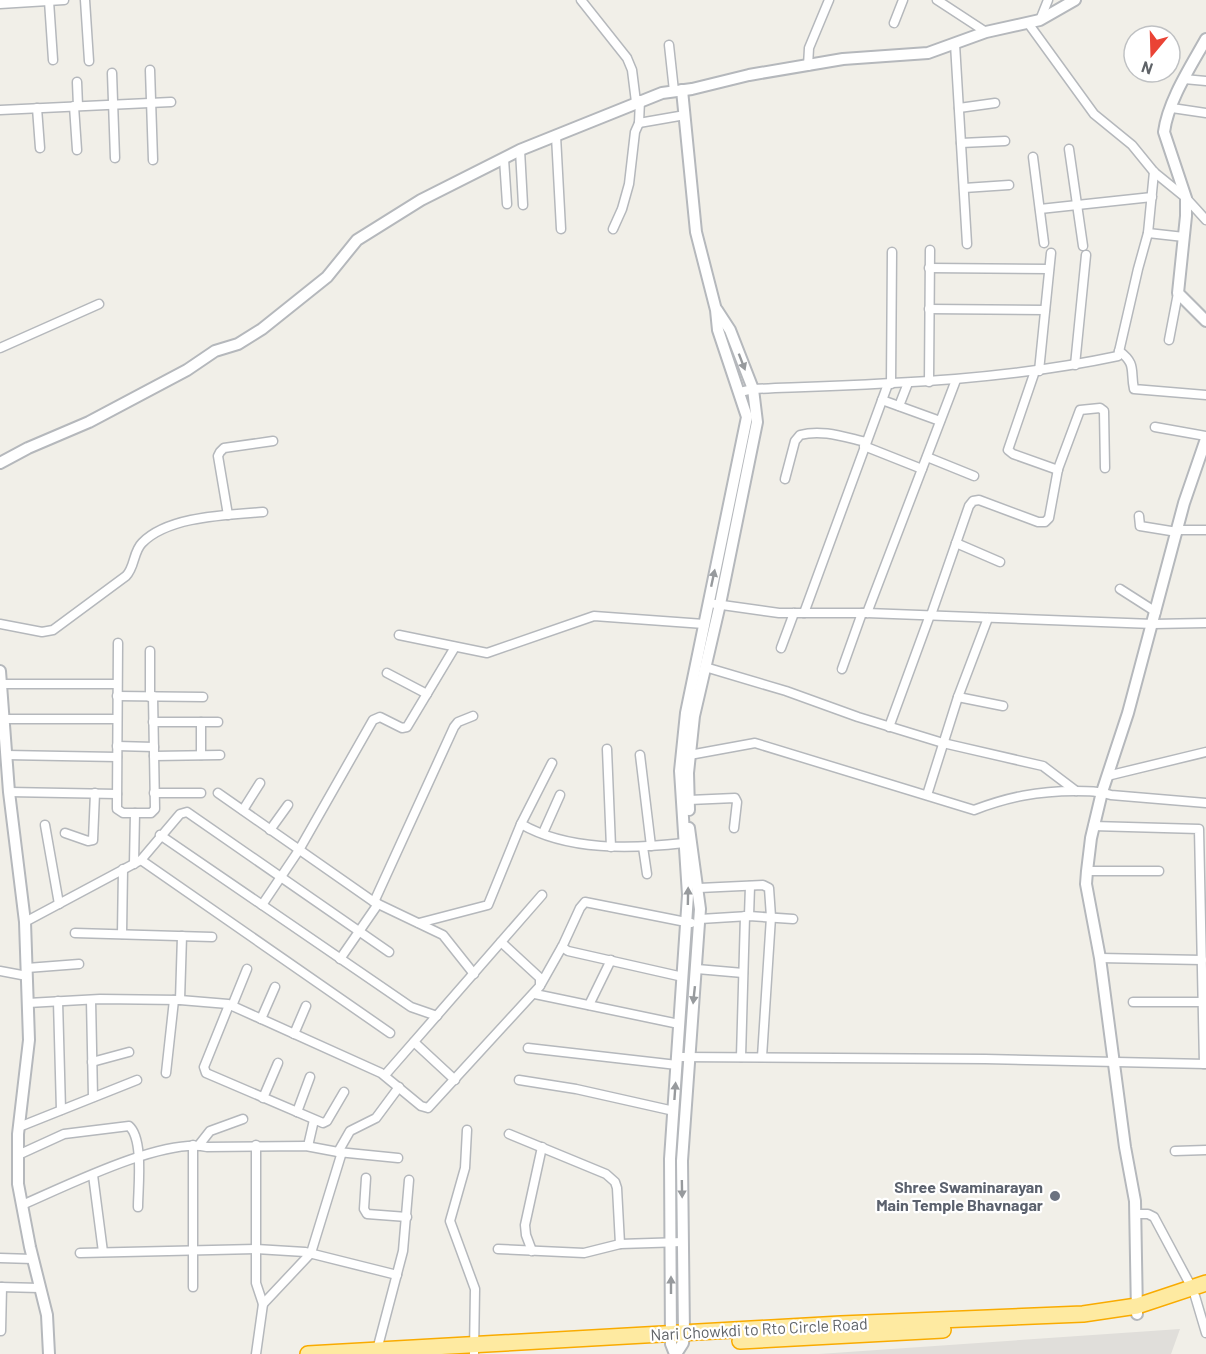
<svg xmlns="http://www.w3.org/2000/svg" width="1206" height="1354" font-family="Barlow,sans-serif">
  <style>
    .industrial { fill: #e0deda }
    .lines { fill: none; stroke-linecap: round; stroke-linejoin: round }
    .minor-casing { stroke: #b5b8bc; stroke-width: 11 }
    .tertiary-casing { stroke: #b5b8bc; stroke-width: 14 }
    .trunk-casing { stroke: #f9ab00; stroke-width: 18 }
    .minor { stroke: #fff; stroke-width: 8 }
    .tertiary { stroke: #fff; stroke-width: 10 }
    .trunk { stroke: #feeaa1; stroke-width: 15 }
    .oneway { fill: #979a9d }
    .worship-dot { fill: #6b7280; stroke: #fff; stroke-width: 2 }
    .labels { text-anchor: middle; stroke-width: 4.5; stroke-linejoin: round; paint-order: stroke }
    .worship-label { font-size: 16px; font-weight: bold; fill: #5b616d; stroke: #fff; text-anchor: end }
    .street-label { font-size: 16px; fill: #5f6368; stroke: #fff }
  </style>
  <rect width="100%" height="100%" fill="#f1efe8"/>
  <path class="industrial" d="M1180 1329 1171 1354H819Z"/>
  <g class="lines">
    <g class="minor-casing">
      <g id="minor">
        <path d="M85 0 89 61"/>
        <path d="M581 0 627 58 632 70 636 102"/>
        <path d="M937 0 986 32"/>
        <path d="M49 1 53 60"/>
        <path d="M0 4 64 0"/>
        <path d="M1040 20 1048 0"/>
        <path d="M894 23 903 0"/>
        <path d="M1028 23 1094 114 1132 145 1154 172 1186 198 1206 220"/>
        <path d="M955 44 967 244"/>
        <path d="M669 45 674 91"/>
        <path d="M808 66 809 48 829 0"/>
        <path d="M150 70 153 160"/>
        <path d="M112 73 115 158"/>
        <path d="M1184 79 1206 81"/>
        <path d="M77 82 78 106"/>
        <path d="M74 106 77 150"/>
        <path d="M37 108 40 148"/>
        <path d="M959 108 995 103"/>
        <path d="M1172 108 1206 113"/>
        <path d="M0 110 171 102"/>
        <path d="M639 123 685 115"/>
        <path d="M556 136 561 229"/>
        <path d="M961 143 1005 141"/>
        <path d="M1069 149 1083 246"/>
        <path d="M520 150 523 205"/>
        <path d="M1033 157 1044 243"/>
        <path d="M504 159 507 204"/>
        <path d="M964 188 1009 185"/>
        <path d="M1040 209 1152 197"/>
        <path d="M613 229 622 209 629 184 635 132 639 123 640 100"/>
        <path d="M1148 233 1184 237"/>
        <path d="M929 268 1049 269"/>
        <path d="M929 309 1045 310"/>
        <path d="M1169 340 1178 293"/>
        <path d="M0 348 99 304"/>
        <path d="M1119 351C1137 364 1130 371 1134 389L1206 395"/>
        <path d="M1075 365 1086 255"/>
        <path d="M1035 371 1008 450 1013 454 1058 470"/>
        <path d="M1039 371 1051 253"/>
        <path d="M929 382 930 250"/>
        <path d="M891 384 892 252"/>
        <path d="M740 392 753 389C878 384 996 382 1118 356L1138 269 1148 233 1154 172"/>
        <path d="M882 400 940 421"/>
        <path d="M899 406 908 383"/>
        <path d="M1155 427 1206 436"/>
        <path d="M864 446 922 469"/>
        <path d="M927 457 974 476"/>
        <path d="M785 479 795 441 800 435C822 429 844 437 866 442"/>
        <path d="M228 515 218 456 220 452 224 448 273 441"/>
        <path d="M1139 516 1140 526 1177 532"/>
        <path d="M1178 530H1206"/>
        <path d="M956 543 1000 562"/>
        <path d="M1120 589 1156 612"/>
        <path d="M715 604 779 613H867L1153 624 1206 623"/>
        <path d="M804 613 888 384"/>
        <path d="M867 613 956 380"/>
        <path d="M931 615 969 506 973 501 979 500 1038 522H1045L1049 518 1058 469 1080 410 1100 408 1104 411 1105 468"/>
        <path d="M0 624 42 632 53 630 126 576C135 567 133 552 142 543 168 516 227 515 263 512"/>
        <path d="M399 635 487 653 594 616 704 624"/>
        <path d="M118 643 117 806V809L123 813H151L155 809 153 696"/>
        <path d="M781 648 794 613"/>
        <path d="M705 667 786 691 858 717 943 743 1043 766 1076 791"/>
        <path d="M842 669 862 613"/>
        <path d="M387 673 427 694"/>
        <path d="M2 684H117"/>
        <path d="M117 696 203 697"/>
        <path d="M150 697V651"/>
        <path d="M958 697 1003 706"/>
        <path d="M4 719H117"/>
        <path d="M153 722H218"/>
        <path d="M201 722V755"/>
        <path d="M889 727 930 615"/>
        <path d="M117 746 154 747"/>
        <path d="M607 749 611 847"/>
        <path d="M6 755 117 757"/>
        <path d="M640 755 651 846"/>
        <path d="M154 756 220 755"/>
        <path d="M684 756 755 743 974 810C1008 797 1038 791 1075 791 1088 791 1099 791 1111 795L1206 803"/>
        <path d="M1107 776 1206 752"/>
        <path d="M9 792 117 794"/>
        <path d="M154 793H201"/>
        <path d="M218 793 374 902 443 935 474 974"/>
        <path d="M927 795 958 697 988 618"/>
        <path d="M689 800 735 798 737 802 734 828"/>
        <path d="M243 810 260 783"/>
        <path d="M521 824C568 851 631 849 684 843"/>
        <path d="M45 825 59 904"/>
        <path d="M1093 826 1199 829 1204 1064"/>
        <path d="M270 830 288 805"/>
        <path d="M65 833 88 841 93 840 95 793"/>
        <path d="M543 833 560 795"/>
        <path d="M160 835 411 1007 437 1016"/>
        <path d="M643 847 647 874"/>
        <path d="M141 860 180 814 187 812 389 952"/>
        <path d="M134 864 135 813"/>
        <path d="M1087 871H1159"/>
        <path d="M699 888 763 885 769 888 771 917 762 1057"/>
        <path d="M374 902 454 727 458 722 473 716"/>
        <path d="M262 905 299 850 373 720 380 717 402 728 407 727 455 647"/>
        <path d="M749 916 750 886"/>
        <path d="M700 919 749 916 793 919"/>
        <path d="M25 922 141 860 390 1033"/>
        <path d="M419 923 488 905 521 824 552 763"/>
        <path d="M75 933 212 937"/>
        <path d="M122 934 123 869"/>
        <path d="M562 947 568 951 683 977"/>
        <path d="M1100 958 1202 960"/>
        <path d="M340 959 378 904"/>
        <path d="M27 968 79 964"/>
        <path d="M697 969 743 973"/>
        <path d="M0 971 27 976"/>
        <path d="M541 984 563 945 580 908 585 902 691 923"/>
        <path d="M535 994 679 1024"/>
        <path d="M91 1000 93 1097"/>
        <path d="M180 1000 182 936"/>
        <path d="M58 1001 61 1110"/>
        <path d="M1133 1002H1203"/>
        <path d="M28 1003 100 999 180 1000 228 1004 381 1073 421 1106 428 1108 540 986V978L501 942"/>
        <path d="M229 1005 204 1067 206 1073 323 1123 327 1121 344 1092"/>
        <path d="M589 1005 611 960"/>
        <path d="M232 1006 247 969"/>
        <path d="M261 1019 275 987"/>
        <path d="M294 1034 306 1006"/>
        <path d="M414 1042 455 1080"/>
        <path d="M528 1048 677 1065"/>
        <path d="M678 1057 985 1059 1206 1064"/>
        <path d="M741 1057 745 916"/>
        <path d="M92 1062 129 1052"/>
        <path d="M166 1073 174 1000"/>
        <path d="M385 1075 542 895"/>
        <path d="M519 1080 576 1089 674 1111"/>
        <path d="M263 1098 278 1063"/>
        <path d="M297 1112 310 1077"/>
        <path d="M19 1127 137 1080"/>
        <path d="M467 1130 465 1168 450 1221 475 1289 474 1353"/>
        <path d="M509 1134 606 1174 615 1182 617 1188 620 1244"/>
        <path d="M193 1145V1287"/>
        <path d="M199 1145 210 1131 243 1119"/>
        <path d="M308 1146 314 1120"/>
        <path d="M1175 1151 1206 1150"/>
        <path d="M338 1152 350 1131 376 1118 399 1087"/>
        <path d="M18 1155 64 1134 129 1126C144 1139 138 1188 138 1207"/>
        <path d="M93 1175 103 1252"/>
        <path d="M366 1178 364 1209 367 1214 407 1217"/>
        <path d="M22 1205C66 1186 164 1137 207 1147L306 1146 338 1152 398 1158"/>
        <path d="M1135 1214H1148L1154 1217 1192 1288"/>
        <path d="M498 1249 584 1253 620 1244 683 1242"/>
        <path d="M532 1251 526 1235 525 1225 542 1147"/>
        <path d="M80 1253 256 1249 305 1252 397 1275"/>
        <path d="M0 1258 33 1259"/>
        <path d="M0 1287 40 1288"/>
        <path d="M1195 1296 1206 1333"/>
        <path d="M263 1304 311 1253 342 1152"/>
        <path d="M1 1331 2 1287"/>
        <path d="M377 1350 403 1251 409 1180"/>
        <path d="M256 1354 263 1304 256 1283V1145"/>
      </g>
    </g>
    <g class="tertiary-casing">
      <g id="tertiary">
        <path d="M1206 39C1191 66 1168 101 1164 132L1186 198V216L1178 293 1206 321"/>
        <path d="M0 463 28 448 89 422 187 370 215 351 238 344 262 329 327 277 357 240 421 200 520 150 662 93 692 89 749 75 843 59 928 53 986 32 1040 20 1075 0"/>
        <path d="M0 671 9 792 25 922 29 1040 18 1134V1184L30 1247 47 1315 49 1354"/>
        <path d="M689 810 688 773 694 716 720 604 757 422 753 389 730 330 717 310"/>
        <path d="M1137 1314 1135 1201 1125 1147 1100 958 1086 884 1087 871 1091 838 1102 792 1128 713 1184 503 1206 439"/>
        <path d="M675 1354 671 1344 670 1159 688 895 680 771 686 713 747 417 718 330 716 310 696 232 682 90"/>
        <path d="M676 1354 683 1343 684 1334 682 1161 700 909 689 828"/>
      </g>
    </g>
    <g class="trunk-casing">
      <g id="trunk">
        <path d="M740 1341 943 1330"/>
        <path d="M308 1354 841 1324 1083 1314 1137 1306 1206 1283"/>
      </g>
    </g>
    <use href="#minor" class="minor"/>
    <use href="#tertiary" class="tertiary"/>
    <use href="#trunk" class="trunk"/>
  </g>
  <defs><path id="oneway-solid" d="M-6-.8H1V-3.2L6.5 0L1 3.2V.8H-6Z" transform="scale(1.5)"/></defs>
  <g class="oneway">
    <use href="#oneway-solid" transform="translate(742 362) rotate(69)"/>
    <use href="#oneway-solid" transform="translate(713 578) rotate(-78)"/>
    <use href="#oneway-solid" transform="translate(688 896) rotate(-89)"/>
    <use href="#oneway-solid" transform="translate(694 995) rotate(96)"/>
    <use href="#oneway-solid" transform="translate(675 1091) rotate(-86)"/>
    <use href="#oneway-solid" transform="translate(682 1189) rotate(89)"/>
    <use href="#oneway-solid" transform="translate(671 1285) rotate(-90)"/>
  </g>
  <circle class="worship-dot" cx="1055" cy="1196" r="6"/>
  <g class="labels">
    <g class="worship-label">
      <text x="1043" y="1193">Shree Swaminarayan<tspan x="1043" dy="18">Main Temple Bhavnagar</tspan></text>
    </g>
    <g class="street-label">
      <text transform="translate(759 1329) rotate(-3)" y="6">Nari Chowkdi to Rto Circle Road</text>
    </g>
  </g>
  <g transform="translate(1152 54) rotate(199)"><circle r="28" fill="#ffffff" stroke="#bfc1c3" stroke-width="1.5"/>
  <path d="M0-4.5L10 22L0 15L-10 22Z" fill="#ea4335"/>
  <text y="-9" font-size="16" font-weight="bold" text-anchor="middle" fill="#5f6368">N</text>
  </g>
</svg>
